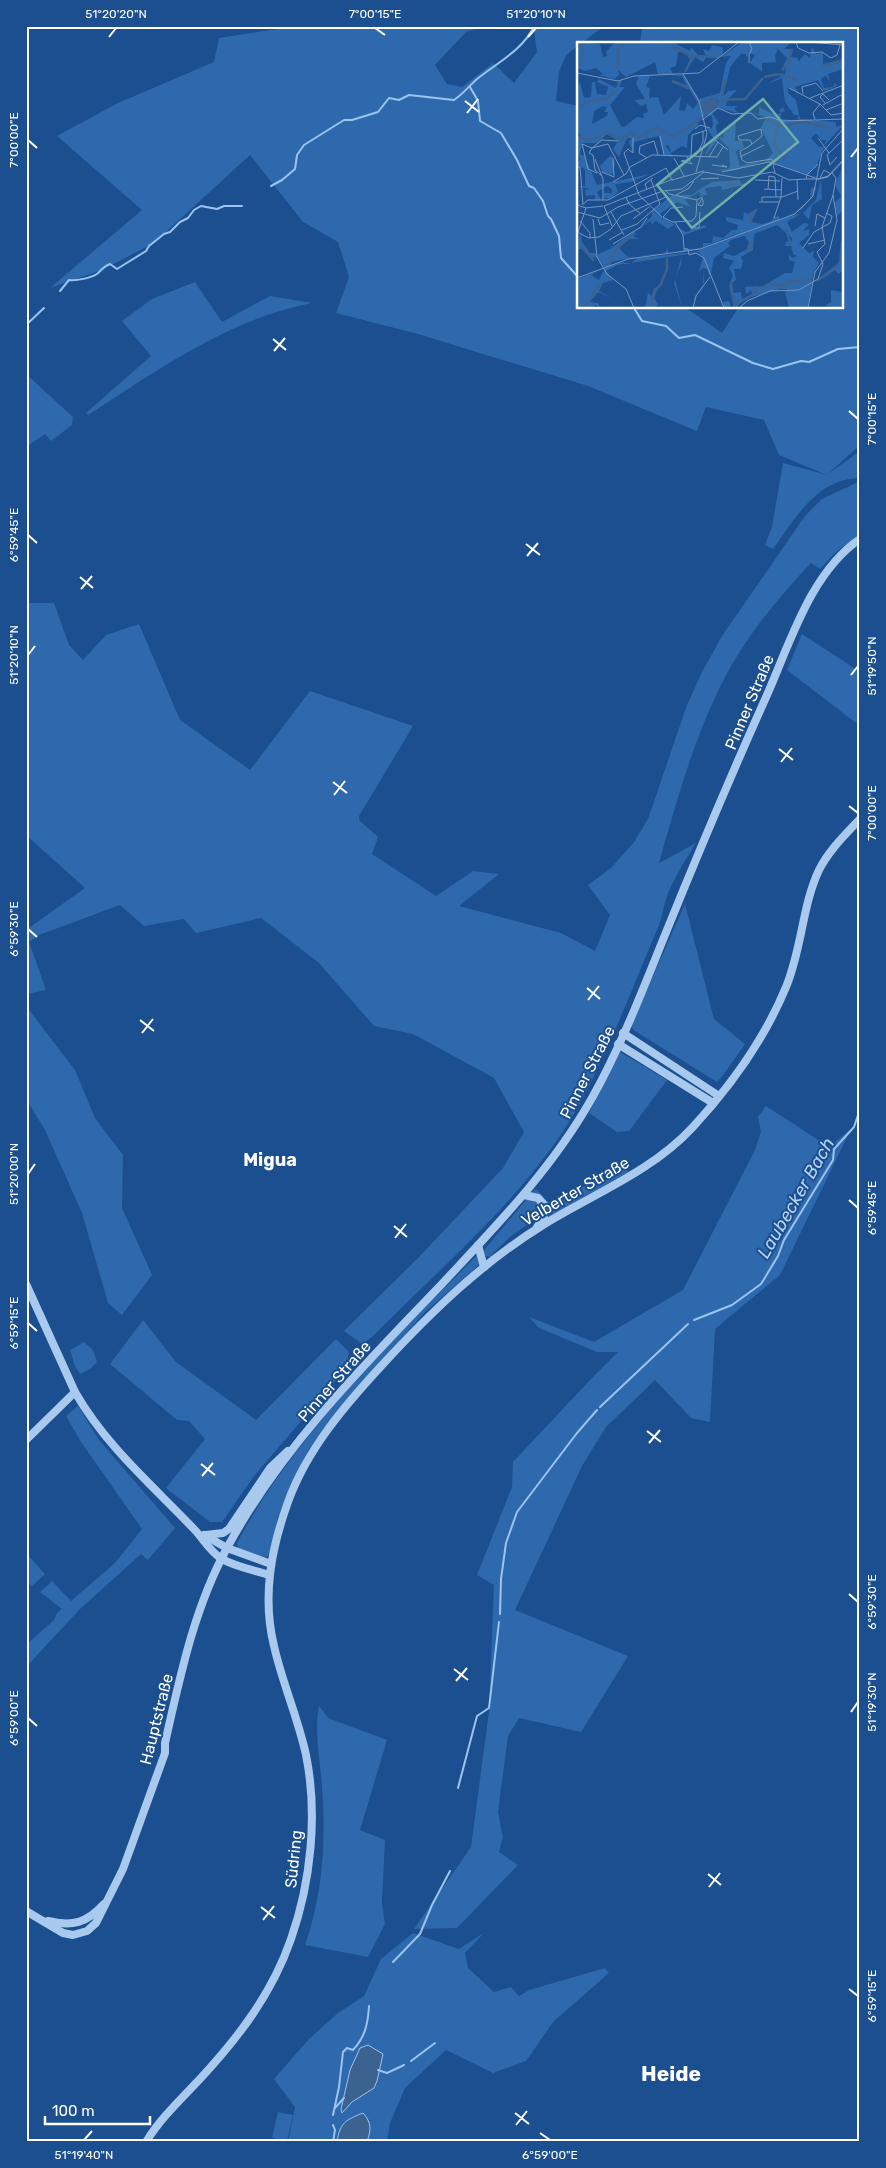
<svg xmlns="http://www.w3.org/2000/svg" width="886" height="2168" font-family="Rubik,sans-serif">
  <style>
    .green { fill: #2e69ad }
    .water { fill: #3c6290; stroke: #9cc4f0 }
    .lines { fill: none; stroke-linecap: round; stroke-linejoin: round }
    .stream { stroke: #9cc4f0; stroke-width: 2 }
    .tertiary { stroke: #a9c9ee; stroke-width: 8 }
    .ticks { fill: none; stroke: #fff; stroke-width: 2 }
    .labels { text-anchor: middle; stroke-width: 4; stroke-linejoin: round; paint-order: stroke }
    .street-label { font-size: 16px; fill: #fff; stroke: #1b4f8f }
    .neighbourhood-label { font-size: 18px; font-weight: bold; fill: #fff; stroke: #1b4f8f }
    .water-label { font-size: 18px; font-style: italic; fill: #b5d3f5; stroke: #1b4f8f }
    .district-label { font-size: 21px; font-weight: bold; fill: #fff; stroke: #1b4f8f }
    .inset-river { fill: none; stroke: #3c6290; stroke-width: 2.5 }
    .inset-road { fill: none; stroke: #7695bc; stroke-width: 1 }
    .view { fill: #6fada8; fill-opacity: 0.15; stroke: #6fada8; stroke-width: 2.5 }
    .inset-edge { fill: none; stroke: #fff; stroke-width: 2.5 }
    .neatline { fill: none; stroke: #fff; stroke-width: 2 }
    .ticks-label { font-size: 12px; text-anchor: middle; fill: #fff }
  </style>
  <rect width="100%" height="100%" fill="#1b4f8f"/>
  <g class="green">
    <path d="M297 26H484L466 32 435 65 447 84 462 87 493 63 514 83 537 52 534 31 536 26H604L566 55 559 72 556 101 578 106V308H686L722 333 738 308H842V44H640L642 29 628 26H860V445L828 474 860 451V478C818 478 795 518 773 549L765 545 772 527 783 463 827 475 779 455 764 420 706 407 697 431 588 386 418 334 336 313 349 277 338 242 303 222 250 155 154 243 102 270 50 288 142 210 57 136 118 103 214 62 219 38Z"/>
    <path d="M195 282 222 322 270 296 312 303C229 319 158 370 88 415L86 413 151 356 122 321 152 299Z"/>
    <path d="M26 374 73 417 72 425 51 441 45 434 26 447Z"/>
    <path d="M856 483 860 484V535L837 551 820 569 811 563C776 600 744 639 721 685 693 741 676 803 659 863L696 843C685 861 673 879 666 899 663 908 662 917 659 925 635 981 614 1038 586 1092 537 1188 447 1261 372 1337L362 1344 344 1331 419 1257 503 1168 524 1132 494 1078 413 1034 374 1026 319 963 261 918 196 933 184 919 144 926 120 905 39 935 29 942 46 990 27 994 26 1001V930L85 888 26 835V603H54L69 645 83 660 106 635 139 624 180 720 250 770 310 691 413 726 359 816V820L378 837 372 854 436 896 473 871 499 874 459 906 561 933 595 951 610 915 588 885 611 868 634 842 648 819 687 705 702 672 722 636 805 516 822 499Z"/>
    <path d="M802 634 860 672V726L787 670Z"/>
    <path d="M685 904 714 1019 745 1044 721 1078 717 1082 635 1031 631 1026Z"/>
    <path d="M26 1006 75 1070 95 1118 123 1155 122 1208 152 1275 122 1315 108 1303 82 1213 45 1130 26 1099Z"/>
    <path d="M620 1052 667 1080 629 1131 617 1132 589 1113Z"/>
    <path d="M766 1106 829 1147 851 1129 780 1275 715 1329 710 1422 691 1418 655 1380 606 1427 582 1466 515 1610 628 1656 581 1732 519 1718 508 1736 498 1812 503 1837 499 1852 518 1865 457 1928 414 1929 471 1847 489 1712 494 1585 477 1575 512 1487 513 1462 590 1380 618 1352H597L539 1328 529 1317 594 1342 683 1290 755 1150 761 1132 758 1117Z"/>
    <path d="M624 1164 628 1172 545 1219C547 1205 546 1197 531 1193L536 1189 551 1205Z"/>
    <path d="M532 1199 542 1207 541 1215 511 1236 489 1257 484 1255 485 1249 526 1200Z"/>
    <path d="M478 1254 479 1265 425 1312 338 1410 309 1449 298 1470 278 1517 270 1552 268 1556 264 1557 238 1548 237 1543C295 1434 392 1342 478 1254Z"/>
    <path d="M143 1320 176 1362 256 1420 336 1339 349 1352 345 1370 254 1476 222 1522H210L166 1488 205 1439 189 1421 177 1420 110 1364Z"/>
    <path d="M84 1342 93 1350 97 1362 90 1369 80 1374 75 1366 70 1350Z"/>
    <path d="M78 1406 99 1440 175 1528 148 1560 141 1554 80 1609 26 1667V1645L54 1620 57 1613 62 1609 40 1592 52 1581 71 1601 115 1563 142 1529 81 1442 66 1416Z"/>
    <path d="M26 1553 45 1574 32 1586 26 1581Z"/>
    <path d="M319 1706 328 1718 387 1740 360 1830 385 1840 382 1903 385 1924 368 1957 305 1945C323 1893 326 1842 322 1786 320 1759 314 1733 319 1706Z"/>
    <path d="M413 1933 459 1949 484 1933 465 1953 468 1968 494 1992 511 1987 519 1996 529 1990 605 1968 609 1973 554 2021 526 2061 493 2073 446 2050 405 2088 390 2123 387 2142H288L295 2107 274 2079 309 2039 338 2013 364 1996 381 1959Z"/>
    <path d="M278 2112 293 2115 287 2141 272 2138Z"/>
  </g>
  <g class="water">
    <path d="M368 2045 383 2054 377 2081 374 2088 352 2102 342 2113 341 2109 350 2070 360 2048Z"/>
    <path d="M363 2113C372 2123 371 2130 367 2142H337C340 2122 346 2120 363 2113Z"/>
  </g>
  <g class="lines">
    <g class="stream">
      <path d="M470 87 478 101 480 121 501 133 517 160 529 186 534 188 543 201 548 216 551 219 559 236 561 258 578 277"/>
      <path d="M271 186 282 180 295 169 297 155 304 145 344 120H352L378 112 389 98 399 100 409 95 454 100C463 94 469 86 477 79 497 63 524 49 534 26"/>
      <path d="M60 291 69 280C76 281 91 278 97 274 102 270 103 266 110 264L117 269 146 251 149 246 164 234 170 232 180 222 188 218 194 210 201 206 217 209 224 206H242"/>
      <path d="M634 308 642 321 666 326 679 338 695 335 753 363 773 369 801 361 809 362 838 349 860 347"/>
      <path d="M26 325 44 308"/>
      <path d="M694 1320 732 1305 761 1284 778 1256 784 1240 833 1160 834 1149 854 1127 860 1109"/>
      <path d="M600 1407 688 1324"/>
      <path d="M500 1614 501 1579 506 1543 517 1512 577 1433 597 1410"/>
      <path d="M458 1788 477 1716 489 1708 499 1622"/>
      <path d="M393 1962 420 1934 432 1905 450 1871"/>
      <path d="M411 2061 435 2043"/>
      <path d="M378 2070 387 2073 404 2065"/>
      <path d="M335 2108 344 2098"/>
      <path d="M333 2115 339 2087 343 2052 347 2048 353 2050C365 2037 368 2024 369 2006"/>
      <path d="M333 2142 335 2130 333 2125"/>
    </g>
    <g class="tertiary">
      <path d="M623 1033 719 1096"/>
      <path d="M618 1044 713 1103"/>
      <path d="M524 1195 538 1198 545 1206 544 1217 537 1227"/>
      <path d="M478 1245 484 1267"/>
      <path d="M26 1284 75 1392C106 1446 151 1484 193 1528 203 1538 209 1551 222 1559 236 1567 254 1570 269 1575"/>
      <path d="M26 1440 75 1392"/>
      <path d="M204 1535 227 1548 271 1564"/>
      <path d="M206 1535 223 1533 229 1529 270 1468 288 1451"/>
      <path d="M26 1911 63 1933 73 1935 87 1931 96 1923 123 1869 165 1753V1743C180 1677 194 1608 227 1548 281 1448 363 1366 441 1285 496 1226 552 1169 592 1098 622 1045 644 986 667 930 699 851 732 773 767 695 790 643 811 572 860 539"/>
      <path d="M48 1921C72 1927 87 1923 104 1904"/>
      <path d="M146 2142C160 2119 180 2100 199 2080 238 2038 272 1994 291 1939 311 1882 318 1814 306 1755 298 1718 282 1682 274 1646 262 1597 271 1549 288 1502 307 1449 346 1404 384 1363 432 1311 483 1262 543 1225 593 1194 651 1172 692 1128 729 1088 765 1038 786 987 802 949 802 906 819 870 829 850 845 835 860 819"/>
    </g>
  </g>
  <path class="ticks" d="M375 28 385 35M109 37 116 28M528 37 536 28M465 101 479 112M467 113 478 99M28 140 37 148M851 157 858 148M273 339 286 350M274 351 285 338M849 411 858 419M28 535 37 543M526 544 540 555M527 556 538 543M80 577 93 588M81 589 92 576M28 655 35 646M851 675 858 666M779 749 793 760M781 762 792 748M333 782 347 793M334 795 345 781M849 806 858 813M28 929 37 937M587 988 600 999M588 1000 599 986M140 1020 154 1031M142 1033 153 1019M28 1174 35 1164M849 1200 858 1208M394 1226 407 1237M395 1238 406 1224M28 1323 37 1331M647 1431 661 1442M649 1443 660 1430M201 1464 215 1475M202 1476 213 1463M849 1594 858 1602M454 1669 468 1680M456 1681 467 1668M851 1712 858 1702M28 1718 37 1726M708 1874 721 1885M709 1887 720 1873M261 1907 275 1918M263 1920 274 1906M849 1989 858 1996M515 2113 529 2124M516 2125 527 2111M540 2133 550 2140M84 2140 92 2131"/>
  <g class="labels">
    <g class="street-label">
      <text transform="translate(749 702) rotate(-67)" y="6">Pinner Straße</text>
      <text transform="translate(587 1072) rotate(-63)" y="6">Pinner Straße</text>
      <text transform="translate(575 1191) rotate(-30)" y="6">Velberter Straße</text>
      <text transform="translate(334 1381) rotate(-49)" y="6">Pinner Straße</text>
      <text transform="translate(156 1719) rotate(-76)" y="6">Hauptstraße</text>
      <text transform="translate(293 1859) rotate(-84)" y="6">Südring</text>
    </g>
    <g class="neighbourhood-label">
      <text x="270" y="1166">Migua</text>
    </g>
    <g class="water-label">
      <text transform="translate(796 1198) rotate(-60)" y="6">Laubecker Bach</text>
    </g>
    <g class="district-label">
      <text x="671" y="2081">Heide</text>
    </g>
  </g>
  <g transform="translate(577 42)">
    <rect width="266" height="266" fill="#1b4f8f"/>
    <path d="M0 0 23 2 26 15 30 14 29 10 38 0H95L113 9 114 5 123 15 129 14 126 7 132 9 135 3 141 4 146 6V11L141 16 130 15 126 20 118 15 108 31 113 18 109 11 101 10 99 24 93 26 96 32H81L78 20 49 35 41 28 42 33 37 37 22 33 26 32 19 26 8 29 0 26ZM166 0H214L207 7H215L214 15 221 16V20L228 12 233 16 235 5 239 12 246 11V22L266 17V27L251 32 253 41 249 33 244 37 247 46 256 45 258 40 260 44 247 49 241 38 218 45 222 51 211 45V51L219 58 223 77 259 80V85L266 83 247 104 249 98H244L239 91 234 96 242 105H247L239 125 230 132 187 119 156 129 135 128 151 127 153 124 152 106 142 96 127 115 136 96 129 85 134 87 136 83 135 74 130 73 121 79V83L111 93 110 106 105 104 94 111 92 104 88 103 97 116 87 112 82 94 57 100 56 111 52 100 55 96H50L42 115 36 107 41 99 30 92 21 101H5L3 113H7L20 143 73 132 54 140 38 142 41 150 32 157 26 155 27 151H35V147L30 144 20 150 24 158H18V153L9 154 8 148 12 147 0 144H8V127L0 123 3 117 0 108V95L4 94 0 89V45L3 40 7 56 14 55 15 40H18L20 52 29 53 31 45 20 40 22 37 39 46 41 39H45L42 45H48L33 63 44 84 47 85 60 75 67 76 66 72 71 70 69 62 64 64 57 58 68 57 59 42 62 34H73L69 45 73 46 72 56 81 55 87 73 104 54 102 68 108 69 110 61 116 67 121 61 112 47 107 46 110 45 105 34 93 33H106L122 57 143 51 149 21 154 14 143 15ZM201 7 210 16 205 27 209 25 208 32 188 43 205 36 208 60 217 73H222L220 77 224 79 204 77V71L208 69 206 65 202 68 204 71 198 73 182 65V72L174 71 189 75 184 86 196 111 190 117 163 124 159 109 167 106 165 99H158L159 79 147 87 146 96 140 94 139 83 142 81 135 71 141 66 161 71 157 66 161 64H149L150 58 160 48 151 49 147 54 145 48 149 43 153 25 164 12H169V16L172 11 178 13 173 21 185 30V21L199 20 198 14ZM133 57 139 56 142 61 129 73 123 63ZM26 64 30 65 27 70H31L30 74 15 82 17 69ZM34 113 38 121 35 133 25 130 23 124ZM266 124V168L260 174 258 161 264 154 258 143ZM244 137 245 157 235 163 232 178 226 171 239 158ZM163 138 165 143 145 148 144 144 128 146 130 153 124 154 122 150 108 158 114 165 100 160 81 173 76 169 95 153H114L135 140ZM240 138 239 147 235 156 225 167 209 176 174 187 225 171 210 180 215 190 227 181 232 182 226 189 232 187V193L222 201 232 211 237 209 236 215 242 221 236 232 231 266H212L208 251 210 247H203L167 257 159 266H147L146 260 152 259 154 266 157 264 152 244 156 233 152 226 157 219 146 216 147 211 157 214 170 207 172 200 167 194 154 198 151 201 153 204 137 216 133 235 130 227 126 226 127 240 129 238 119 254 116 266 118 254 126 242V226L122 230 126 215 121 210 105 213 104 222 98 237 105 266 97 241 105 213 40 223 29 229 36 238 26 241 22 249 35 256 21 250 13 260 21 261 23 266 18 263 16 266H0V237L23 228 14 233 22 238 28 226 21 216 14 215 6 206 0 208 3 191 5 200 13 211H19L21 215V212L35 206 32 202 36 205 58 188 57 195 63 197H51L42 206 51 215 87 212 91 206V211L106 210V206L117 207 126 205V201H135L136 194 146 196 155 188H160L161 183 149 179V175L166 178 167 170 171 172 181 166 174 180 185 182 195 179 196 175 202 174 203 178 217 171 233 157 234 146 239 145ZM200 183 215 196 214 201 209 199 208 204H214L216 212 220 214 216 216 212 213V218L218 220 215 231H208L183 246 180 244 181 236 180 244 168 245 169 252 174 248 175 252 165 257 164 250 155 251V241L159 238 157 227H164L166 219 164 215 176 208 177 192ZM170 188 118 210 61 216 52 222 46 220 34 223V220L61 214 118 208ZM75 168 109 190 127 183 130 185 107 193 97 183 91 187 79 179 75 182 73 179 64 186 75 174ZM264 197 266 229 261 232 258 228 244 238 262 220ZM83 242 77 256 81 262 78 266H68L71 251 75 254 77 245 79 247ZM254 248 266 250V266L248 264 254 260Z" fill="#2e69ad" fill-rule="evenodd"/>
    <path d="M137 56 142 61 129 73 123 63Z" fill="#3c6290"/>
    <path class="inset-river" d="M94 0 97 6 116 14 108 30M117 14 138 15M1 25 6 11 4 0M244 25 267 18M41 27V7L49 0M205 28 211 22 215 7M187 35 203 32 221 38M95 39 112 46M145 54 149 37M142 58 168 57 186 36M124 61 141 57M188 77 205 84 227 80 253 86M0 79 2 66 8 60 29 57 38 50M201 84 197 103 209 117M0 95 15 98 29 91 44 97 54 91 62 96 80 85 96 95 124 77M149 143H167M174 181V173L179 168M209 187 214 204M4 204 17 219M168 210 175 204 174 198M30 223 41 205 58 191M240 239 264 221 265 200M154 241 158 266M210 244V240L234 238M189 245 191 242 209 244M175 254 180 246 187 245M159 265 160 262 174 254M7 266 24 241M73 266 77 250 84 242 90 227V216"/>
    <path class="inset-road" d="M172 0 175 7 172 13V21M219 0 221 6 232 11 245 10 254 16 260 13 263 3M231 0 267 3M0 31 41 39 57 34 122 31 162 0M106 32 122 59 130 92 119 130M212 46 243 62 254 73 267 71M226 52 225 45 239 41 246 49M233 56 267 43M248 61 243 55 246 52 252 58M243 62 236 71 238 78 267 77M246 63 264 53 267 57M249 68 267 61M125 78 141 66 155 72 174 71 181 77 193 75 205 79 237 78M118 87 123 83 133 86M83 94 87 113M56 96V111L51 107 47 111 62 153 85 175M241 96 252 111M138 98 151 108M175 102 173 98H162L161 94 184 87 185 94 184 95 175 102 171 105 163 109 165 118 170 121 195 117 198 131M15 106 31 102 47 133M15 106 5 102 11 127 20 131M15 106 12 111 16 113 18 128 25 134M15 106 25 98 41 99M110 115 115 122 104 119 110 118M114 115 115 93 130 88M118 115 126 100V89M132 115 141 100M163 115 187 103M260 115 253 123 250 113 267 97M70 116 62 111 63 104 77 99 81 113M97 116 107 134M18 117 26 137V158M267 117 251 134 241 137 230 133 229 137H242L251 135 267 118M135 123 150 125 145 123M0 125H3L6 162M25 130 37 135 36 116M145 130 192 120 230 133M230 133 241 122M243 136 247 128 254 132M124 137 142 136M95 138 127 129M178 138 203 139M220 138 221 158M36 140 49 132 53 125 75 113 140 115 146 105M187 147 204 148M191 147 192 134 198 135 199 155M70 148 68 142 76 136M89 149 92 152 120 158M99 153 112 146 117 139M49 155 52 162 64 172M185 159V155H205L221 149M182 160H202M0 163 9 166 26 164M5 163 11 158H31L89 126 95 138M27 164 96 137M27 164 35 184M0 170 23 176 41 165 86 149 105 147 127 130 161 136 195 130 212 138 229 137M34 170 47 193M86 175 95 180 115 179 119 174 120 158 125 155V157L126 158V163L125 164 121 163 125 157M86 175 94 166 106 165M197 176 204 155 205 136M16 177 20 215 30 232 49 247 57 266M21 177 23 183 32 181M56 177 72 165M3 179 13 191V196M98 180 106 193 107 207H111L112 213 119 211 127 216 147 266M238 184 240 172 248 176M117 186H122L123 170M45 188 60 182 83 162 74 138M0 190 12 196 22 195 34 187 44 174 89 155 88 151M1 190 9 166M32 198 46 190M36 202 64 185 70 176M231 202 248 198M226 206 237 190 253 181 255 174 249 171M0 236 51 217 123 207 218 172 236 154 245 111 267 86M116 266 119 254 133 235M162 266 170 259 193 249 222 248 241 237 246 222 240 210 248 202 245 185 256 153M231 266 238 230 252 211 260 178 256 153 259 136 255 131"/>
    <path class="view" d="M186 57 221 100 115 186 80 143Z"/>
    <rect width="266" height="266" class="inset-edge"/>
  </g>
  <rect width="886" height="2168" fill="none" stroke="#1b4f8f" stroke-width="55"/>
  <path d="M45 2116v8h105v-8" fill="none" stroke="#ffffff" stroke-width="2.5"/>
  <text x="52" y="2116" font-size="15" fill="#ffffff" stroke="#1b4f8f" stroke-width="4" paint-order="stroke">100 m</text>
  <rect x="28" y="28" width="830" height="2112" class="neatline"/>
  <g class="ticks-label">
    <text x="116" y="18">51°20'20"N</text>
    <text x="375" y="18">7°00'15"E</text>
    <text x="536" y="18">51°20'10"N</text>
    <text transform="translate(14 140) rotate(-90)" y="4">7°00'00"E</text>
    <text transform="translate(872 148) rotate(-90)" y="4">51°20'00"N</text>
    <text transform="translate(872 419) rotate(-90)" y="4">7°00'15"E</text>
    <text transform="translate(14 535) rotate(-90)" y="4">6°59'45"E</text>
    <text transform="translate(14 655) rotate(-90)" y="4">51°20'10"N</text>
    <text transform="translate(872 666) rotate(-90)" y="4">51°19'50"N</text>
    <text transform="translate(872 813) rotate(-90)" y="4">7°00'00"E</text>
    <text transform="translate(14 929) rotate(-90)" y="4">6°59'30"E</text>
    <text transform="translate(14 1174) rotate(-90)" y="4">51°20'00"N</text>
    <text transform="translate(872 1208) rotate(-90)" y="4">6°59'45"E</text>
    <text transform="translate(14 1323) rotate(-90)" y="4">6°59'15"E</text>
    <text transform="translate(872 1602) rotate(-90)" y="4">6°59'30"E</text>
    <text transform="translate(872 1702) rotate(-90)" y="4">51°19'30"N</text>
    <text transform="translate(14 1718) rotate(-90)" y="4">6°59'00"E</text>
    <text transform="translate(872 1996) rotate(-90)" y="4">6°59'15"E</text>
    <text x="84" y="2159">51°19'40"N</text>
    <text x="550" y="2159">6°59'00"E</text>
  </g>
</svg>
